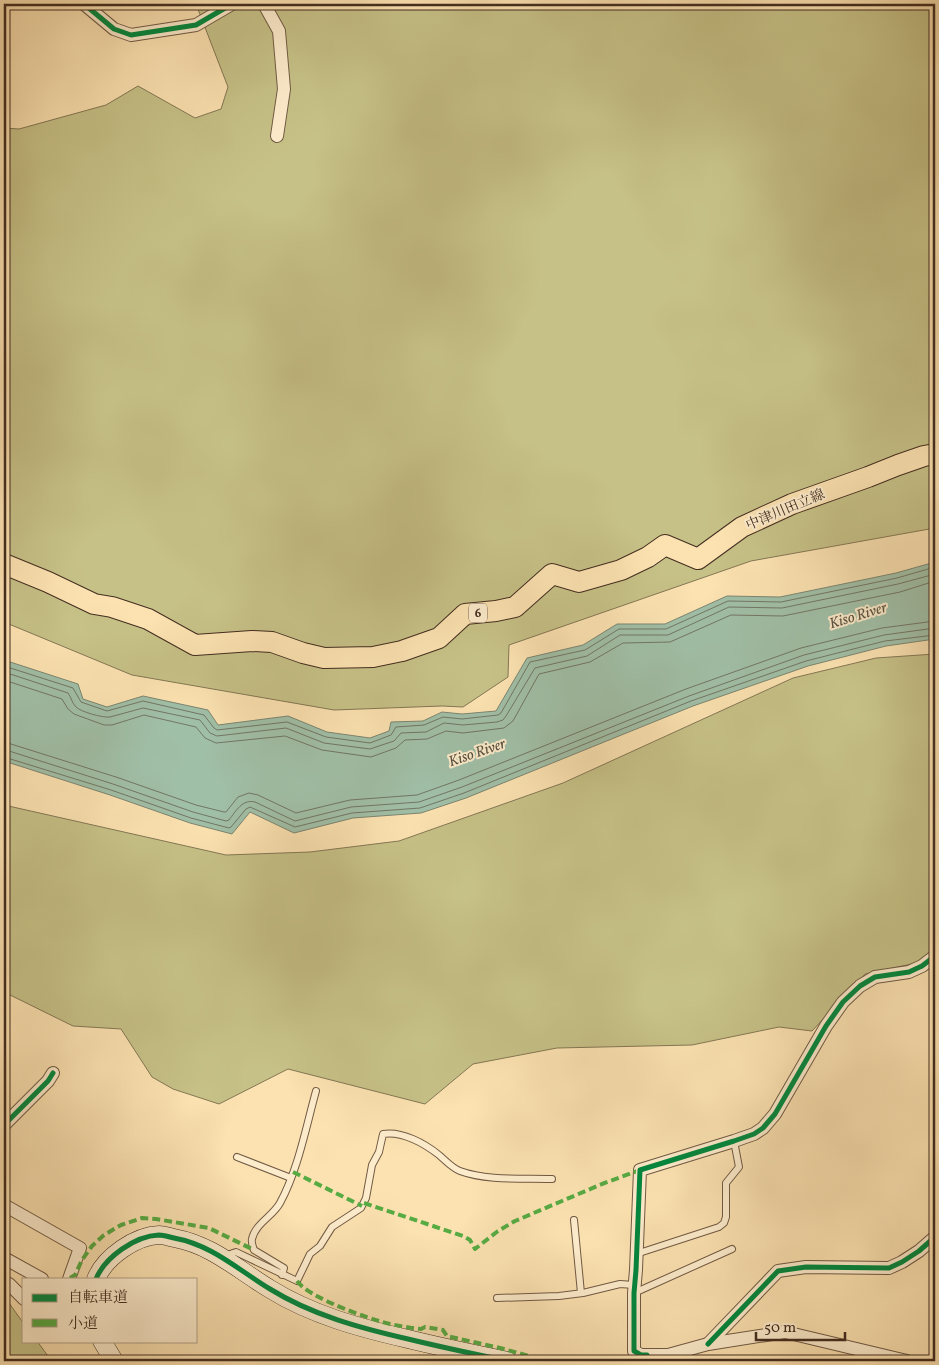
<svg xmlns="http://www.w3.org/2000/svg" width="939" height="1365" font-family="Vollkorn,'Noto Serif JP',serif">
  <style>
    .green { fill: #c6c187; stroke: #847754 }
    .water { fill: #a0bfa7; stroke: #7b8571 }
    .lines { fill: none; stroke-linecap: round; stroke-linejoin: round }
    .shore { stroke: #727664; stroke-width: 1 }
    .lane-casing { stroke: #715a44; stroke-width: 8 }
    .street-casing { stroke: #715a44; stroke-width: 14 }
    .secondary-casing { stroke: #432d20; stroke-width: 19 }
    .primary-casing { stroke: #432d20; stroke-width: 22 }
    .lane { stroke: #fdeccc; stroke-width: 6 }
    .street { stroke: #fdeccc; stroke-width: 12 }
    .secondary { stroke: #fdeccc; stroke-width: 18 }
    .primary { stroke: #fce2b1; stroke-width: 20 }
    .quiet { stroke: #56ab43; stroke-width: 4; stroke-dasharray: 8 4; stroke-linecap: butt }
    .cycleway-casing { stroke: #fdeccc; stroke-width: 8 }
    .cycleway { stroke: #00873e; stroke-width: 5 }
    .labels { text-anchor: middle; stroke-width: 4; stroke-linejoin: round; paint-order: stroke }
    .shield { fill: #fdeccc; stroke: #7b6654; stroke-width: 1 }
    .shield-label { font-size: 12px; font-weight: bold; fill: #432d20 }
    .street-label { font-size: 14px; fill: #432d20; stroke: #fdeccc }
    .water-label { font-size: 15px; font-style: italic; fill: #5a5242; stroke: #fdeccc }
  </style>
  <rect width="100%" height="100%" fill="#fce2b1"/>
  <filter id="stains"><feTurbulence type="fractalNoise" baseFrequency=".004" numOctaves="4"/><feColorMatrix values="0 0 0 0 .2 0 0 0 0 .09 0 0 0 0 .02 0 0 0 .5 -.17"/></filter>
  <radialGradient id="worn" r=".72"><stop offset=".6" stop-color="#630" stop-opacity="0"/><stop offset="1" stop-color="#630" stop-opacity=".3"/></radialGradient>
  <g class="green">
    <path d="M196 4H935V528L751 561 509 645 508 677 463 707 442 706 334 710 132 675 4 622V128L19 129 106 105 138 86 195 118 221 109 228 87Z"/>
    <path d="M935 654V949L916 963 865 974 812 1031 779 1027 692 1045 557 1048 473 1064 425 1104 288 1069 219 1104 173 1089 152 1077 121 1029 73 1026 4 992V805L226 855 310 852 399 841 563 783 793 678 876 658Z"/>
    <path d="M4 1296 24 1324V1341H37L48 1356 59 1361H4Z"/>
  </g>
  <path class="water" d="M935 562V639L886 646 808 666 693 706 466 798 421 813 353 818 294 833 250 812 232 834 190 823 110 795 4 761V660L78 684 83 699 107 707 143 696 208 710 218 725 288 716 327 732 370 738 389 731 391 722 423 721 442 712 462 714 496 711 527 658 583 645 617 624H665L727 596 780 597 896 573Z"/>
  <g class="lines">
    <g class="shore">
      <path d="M4 666 73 688 81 702 107 711 143 701 204 715 214 728 217 730 287 722 326 737 370 743 391 735 396 727 424 725 443 717 462 719 498 715 501 713 530 662 585 650 619 629H666L728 601 781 602 897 578 935 567"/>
      <path d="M4 672 68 693C71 697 72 703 76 707 81 712 103 718 110 717L143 708 200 720 210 733 217 736 286 728 324 743 370 749 394 741 401 733 426 732 444 723 463 725 497 722 503 720 506 716 535 668 587 656 620 635H668L729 607 782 608 898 584 935 574"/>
      <path d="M4 680 62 699 68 709 74 714 104 725H112L144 715 196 727 205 738 216 743 285 736 322 750 371 757 396 748 405 740 427 739 446 731 463 733 504 728 513 721 539 674 590 662 623 643 670 642 731 615 783 616 900 592 935 581"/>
      <path d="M4 743 11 744 116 777 196 805 224 812H226L238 797 249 793 258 795 296 813 350 800 417 795 459 780 686 689 801 648 882 628 935 621"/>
      <path d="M4 751H9L113 784 193 812 226 821 229 820C236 811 242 799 255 802L295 821 351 807 419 802 462 787 689 696 804 655 884 635 935 628"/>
      <path d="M4 757 111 790 191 818 229 828 231 827 246 809 250 807 295 827 352 813 420 808 464 793 691 701 806 661 885 641 935 635"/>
    </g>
    <g class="lane-casing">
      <g id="lane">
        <path d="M237 1157 291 1178"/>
        <path d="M574 1220 581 1293"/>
        <path d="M636 1254 719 1227 724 1223 726 1217V1183L739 1167 734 1141"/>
        <path d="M224 1256 236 1252 297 1281 310 1254 320 1246 332 1227 361 1208 366 1198 372 1165 379 1152 383 1134C402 1131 424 1143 439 1155 445 1160 452 1168 460 1171 487 1181 523 1178 552 1179"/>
        <path d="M282 1275 284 1268 254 1250C253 1247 251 1242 252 1239 255 1224 273 1216 280 1203 298 1170 306 1127 316 1091"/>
        <path d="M634 1293 732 1249"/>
        <path d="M497 1298 559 1296 583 1293 620 1284 634 1285"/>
      </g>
    </g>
    <g class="street-casing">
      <g id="street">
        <path d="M84 4 114 29 131 35 196 25 232 4"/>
        <path d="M264 4 279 31 284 89 277 136"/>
        <path d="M4 1125 48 1081 53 1073"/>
        <path d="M4 1205 80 1248 69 1279"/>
        <path d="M4 1258 42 1279"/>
        <path d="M9 1284 24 1299"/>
        <path d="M708 1344 778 1271 806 1267 889 1268 902 1262 919 1251 935 1237"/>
        <path d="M647 1355H641L634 1351V1293L636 1270 640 1170 734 1141 754 1134 763 1128 775 1114 826 1026 843 1002 860 986 875 977 909 972 922 966 935 956"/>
        <path d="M646 1361 647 1355H668L708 1344 785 1332 907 1361"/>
      </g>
    </g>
    <g class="secondary-casing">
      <g id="secondary">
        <path d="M96 1279C105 1257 135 1236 159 1235 164 1235 169 1237 174 1238 212 1245 237 1269 270 1289 312 1315 360 1328 408 1339 441 1347 474 1354 508 1361"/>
        <path d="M102 1341 114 1361"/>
      </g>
    </g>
    <g class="primary-casing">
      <path id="primary" d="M4 564 48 582 94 604 112 607 148 619 195 645 252 641 272 642 303 653 324 658 373 657 402 651 439 638 465 614 496 611 515 607 552 574 579 582 621 570 648 557 665 545 698 559 742 527 792 504 868 477 898 465 924 456 935 454"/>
    </g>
    <use href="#lane" class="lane"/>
    <use href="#street" class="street"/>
    <use href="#secondary" class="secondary"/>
    <use href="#primary" class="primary"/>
    <g class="quiet">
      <path d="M293 1172 362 1206"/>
      <path d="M364 1203 463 1236 470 1240 475 1249 498 1231 515 1221 602 1184 640 1170"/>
      <path d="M70 1278 75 1275 82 1260 92 1246 104 1235 121 1225 142 1218 156 1219 209 1228 254 1250"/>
      <path d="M297 1281C309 1298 369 1319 390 1324 400 1326 410 1328 421 1329L425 1327 443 1330 447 1336 500 1348 544 1360V1361"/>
    </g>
    <g class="cycleway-casing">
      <g id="cycleway">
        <path d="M84 4 114 29 131 35 196 25 232 4"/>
        <path d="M4 1125 48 1081 53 1073"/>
        <path d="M96 1279C105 1257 135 1236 159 1235 164 1235 169 1237 174 1238 212 1245 237 1269 270 1289 312 1315 360 1328 408 1339 441 1347 474 1354 508 1361"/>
        <path d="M708 1344 778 1271 806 1267 889 1268 902 1262 919 1251 935 1237"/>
        <path d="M647 1355H641L634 1351V1293L636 1270 640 1170 734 1141 754 1134 763 1128 775 1114 826 1026 843 1002 860 986 875 977 909 972 922 966 935 956"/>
      </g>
    </g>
    <use href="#cycleway" class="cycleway"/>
  </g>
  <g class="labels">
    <rect class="shield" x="469" y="603.5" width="18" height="19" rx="4"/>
    <g class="shield-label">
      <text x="478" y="617">6</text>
    </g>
    <g class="street-label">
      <text transform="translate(785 509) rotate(-23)" y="5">中津川田立線</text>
    </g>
    <g class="water-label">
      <text transform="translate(858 615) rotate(-17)" y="5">Kiso River</text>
      <text transform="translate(477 752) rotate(-19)" y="5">Kiso River</text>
    </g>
  </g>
  <rect width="939" height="1365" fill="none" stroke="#fce2b1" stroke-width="20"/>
  <rect x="5" y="5" width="929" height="1355" fill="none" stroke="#432d20" stroke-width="2.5"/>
  <rect x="10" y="10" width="919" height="1345" fill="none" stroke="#432d20"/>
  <rect x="22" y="1278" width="175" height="65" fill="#fdeccc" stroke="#b3a087"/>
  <rect x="32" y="1294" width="25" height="8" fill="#00873e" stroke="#b3a087"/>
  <text x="68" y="1302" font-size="15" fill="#432d20">自転車道</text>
  <rect x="32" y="1319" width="25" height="8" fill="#56ab43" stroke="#b3a087"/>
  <text x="68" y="1328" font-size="15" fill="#432d20">小道</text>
  <path d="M756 1332v8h89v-8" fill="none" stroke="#432d20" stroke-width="2.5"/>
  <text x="764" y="1332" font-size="15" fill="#432d20" stroke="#fdeccc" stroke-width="4" paint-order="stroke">50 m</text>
  <rect width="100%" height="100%" filter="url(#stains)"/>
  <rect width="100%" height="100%" fill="url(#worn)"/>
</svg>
